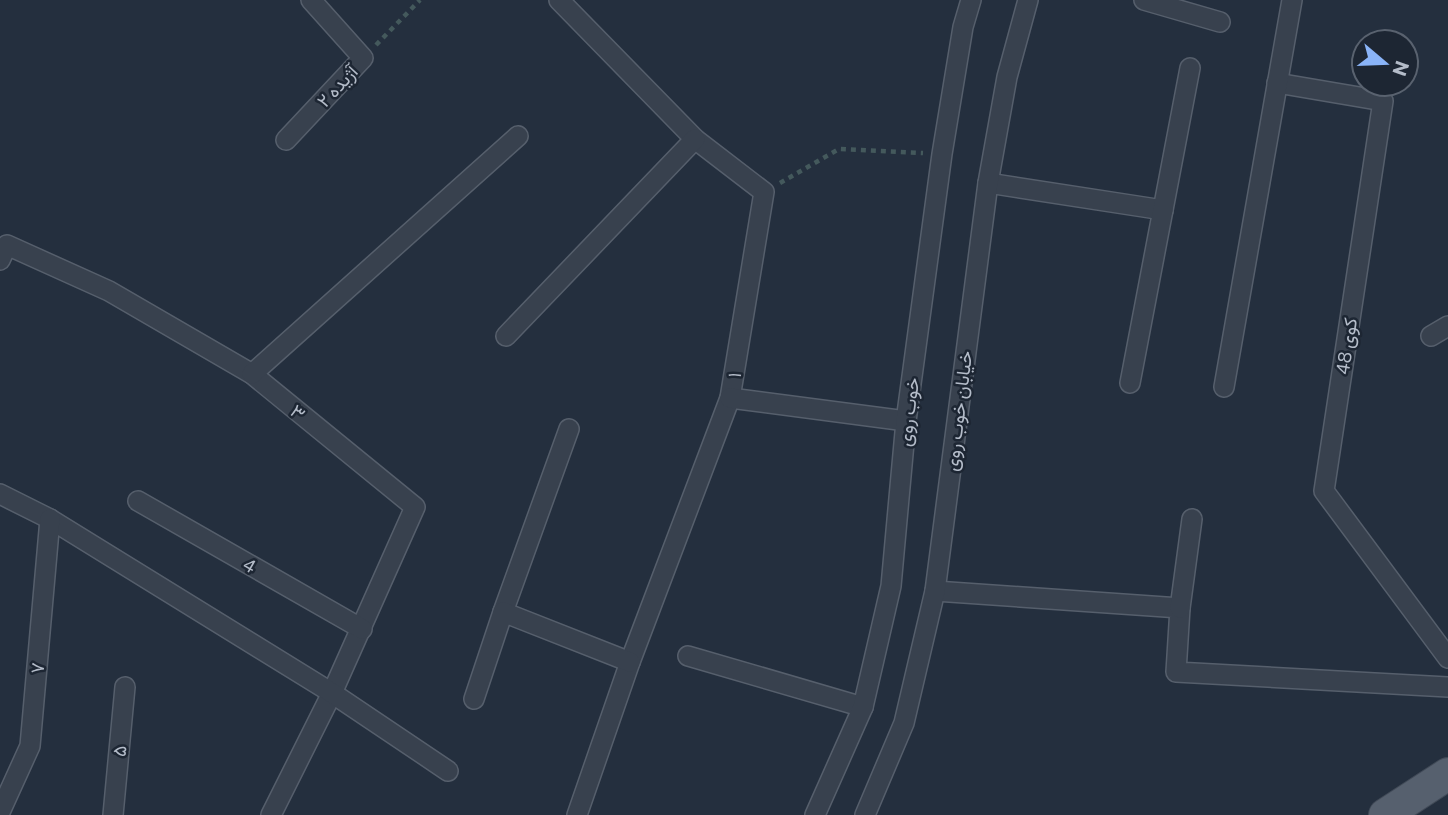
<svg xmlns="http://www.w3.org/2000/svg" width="1448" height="815" font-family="Commissioner,Vazirmatn,sans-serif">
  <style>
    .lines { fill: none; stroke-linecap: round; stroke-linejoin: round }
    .street-casing { stroke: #565f6c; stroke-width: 22 }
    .primary-casing { stroke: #414a57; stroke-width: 34 }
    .path { stroke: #44595c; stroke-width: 4.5; stroke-dasharray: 5 5; stroke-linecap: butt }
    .street { stroke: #38414e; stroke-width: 19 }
    .primary { stroke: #56606e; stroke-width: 32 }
    .labels { text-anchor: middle; stroke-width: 5; stroke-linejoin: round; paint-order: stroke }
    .street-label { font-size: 19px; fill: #b4bcc9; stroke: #1d2633 }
  </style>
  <rect width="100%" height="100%" fill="#242f3e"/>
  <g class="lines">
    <g class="street-casing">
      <g id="street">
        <path d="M559 0 695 139 764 192 730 398 630 662 577 815"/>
        <path d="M1144 0 1220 22"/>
        <path d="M1277 83 1383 101 1324 491 1448 658"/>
        <path d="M286 140 363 58 311 0"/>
        <path d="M988 183 1163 210"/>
        <path d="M0 260 7 245 109 291 252 374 415 507 332 693 271 815"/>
        <path d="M506 336 695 139"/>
        <path d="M1431 336 1448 326"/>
        <path d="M252 374 518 136"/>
        <path d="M1130 383 1190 68"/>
        <path d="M1224 387 1292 0"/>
        <path d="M730 398 906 421"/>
        <path d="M0 494 50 519 332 693 448 771"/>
        <path d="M138 501 362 629"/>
        <path d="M935 591 1180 608 1176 672 1448 687"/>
        <path d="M1180 608 1192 519"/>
        <path d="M503 612 569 429"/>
        <path d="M688 656 863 707"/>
        <path d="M474 699 503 612 630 662"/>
        <path d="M0 812 30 746 50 519"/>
        <path d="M113 815 125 687"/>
        <path d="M815 815 863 707 891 586 906 421 942 154 963 27 971 0"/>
        <path d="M865 815 904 723 935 591 988 183 1007 77 1028 0"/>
      </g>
    </g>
    <g class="primary-casing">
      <path id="primary" d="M1385 815 1448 774"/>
    </g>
    <g class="path">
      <path d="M376 45 420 0"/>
      <path d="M780 183 839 149 923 153"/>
    </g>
    <use href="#street" class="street"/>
    <use href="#primary" class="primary"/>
  </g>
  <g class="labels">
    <g class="street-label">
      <text transform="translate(337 86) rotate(-47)" y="7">آژیده ۲</text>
      <text transform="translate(1346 346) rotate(-81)" y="7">کوی 48</text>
      <text transform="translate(734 375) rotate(-81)" y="7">۱</text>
      <text transform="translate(958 411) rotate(-83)" y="7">خیابان خوب روی</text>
      <text transform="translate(298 412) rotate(39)" y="7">۳</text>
      <text transform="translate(908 412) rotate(-83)" y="7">خوب روی</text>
      <text transform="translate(250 565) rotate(30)" y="7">4</text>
      <text transform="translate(37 668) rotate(-85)" y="7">۷</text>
      <text transform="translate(119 751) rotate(-84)" y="7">۵</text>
    </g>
  </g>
  <g transform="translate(1385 63) rotate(109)"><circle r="33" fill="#1d2633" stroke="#59626f" stroke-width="2"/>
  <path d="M0-5L12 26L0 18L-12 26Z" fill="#8ab4f8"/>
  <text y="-10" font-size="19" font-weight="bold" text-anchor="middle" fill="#b4bcc9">N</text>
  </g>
</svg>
